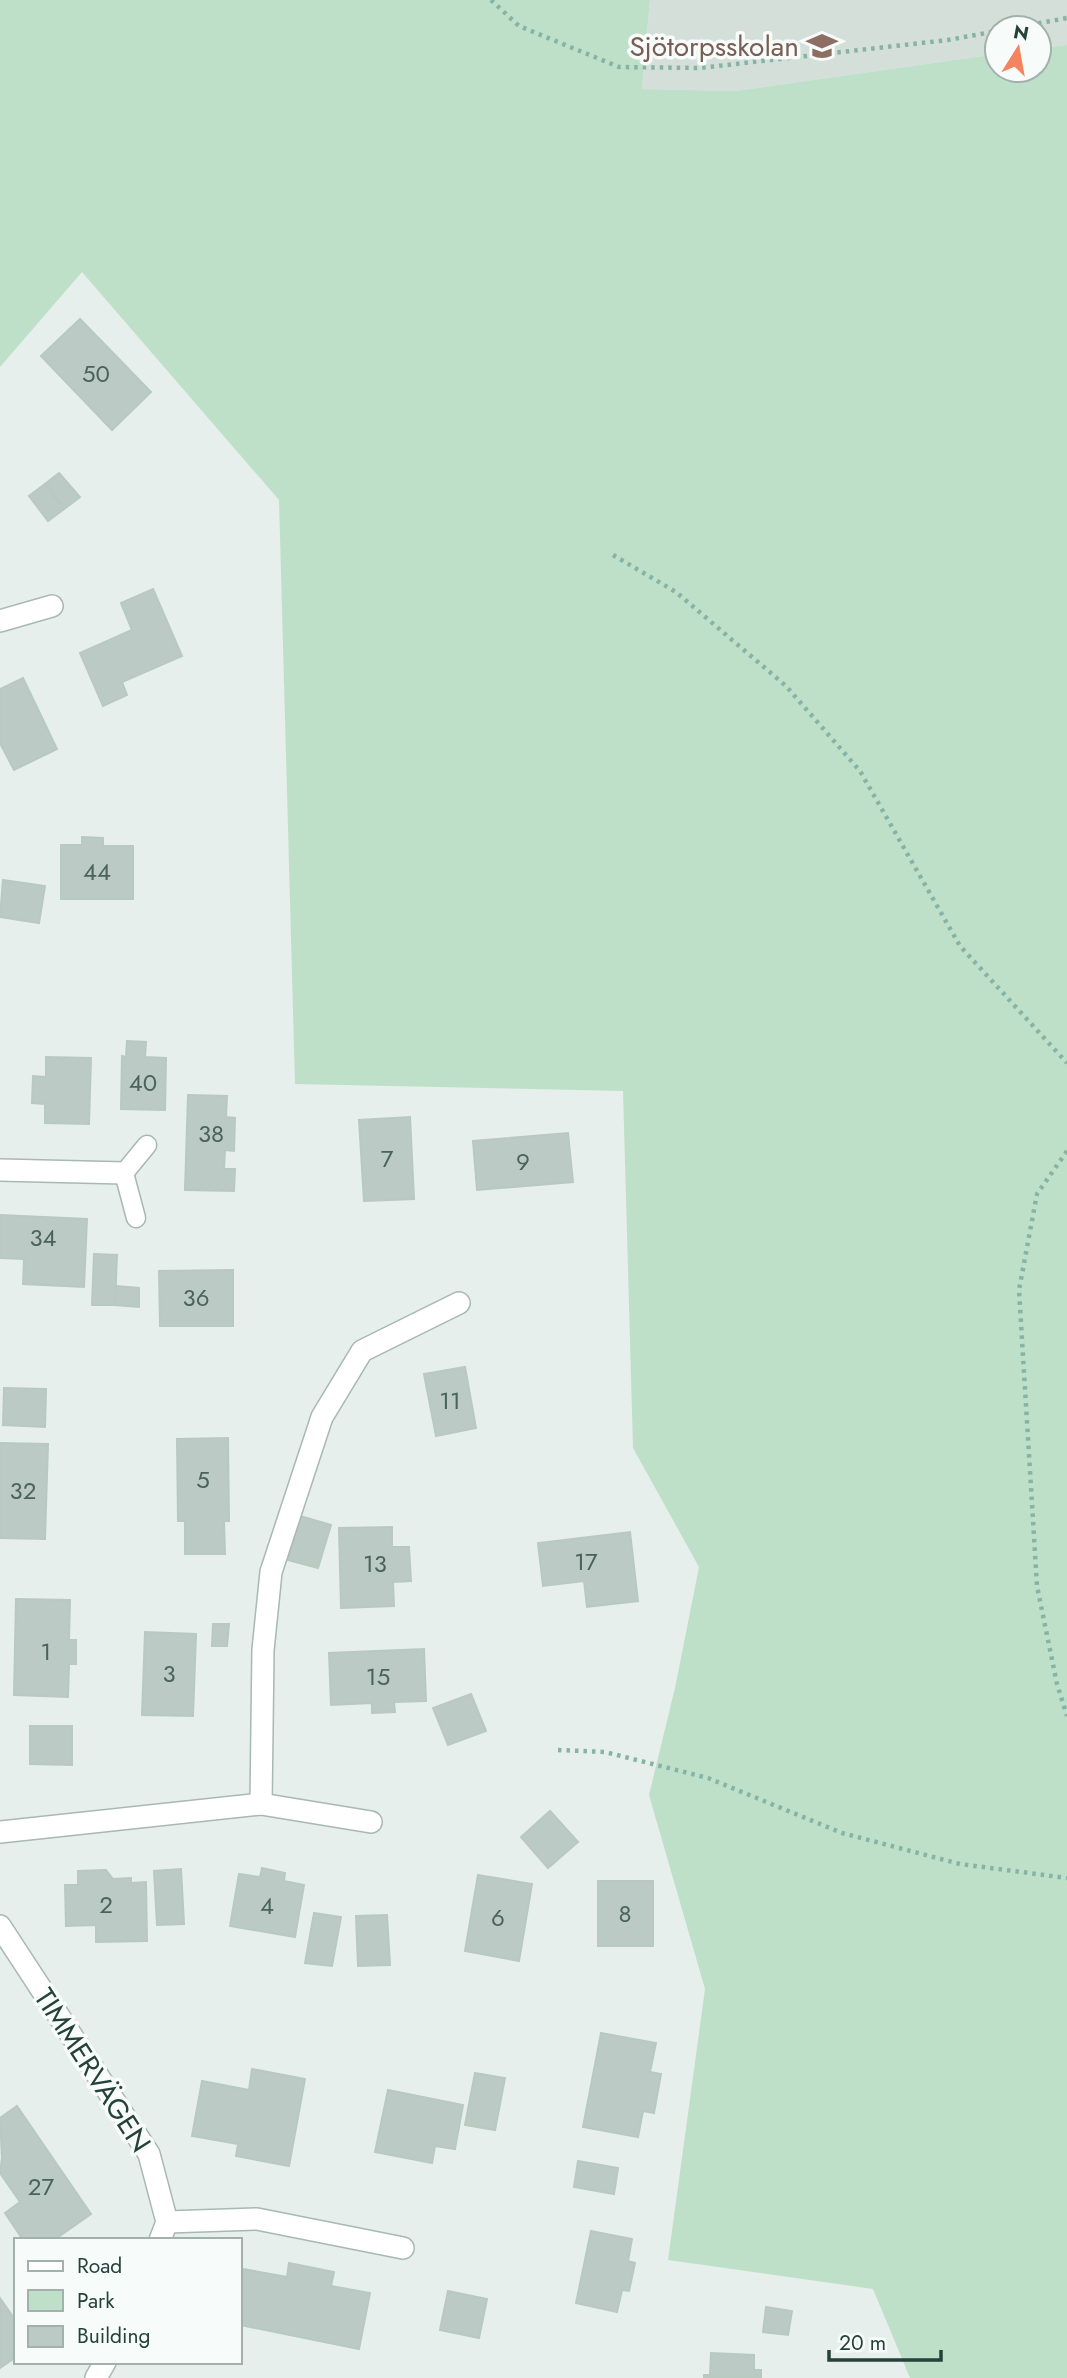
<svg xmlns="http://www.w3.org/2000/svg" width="1067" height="2378" font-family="Jost,sans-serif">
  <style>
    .built { fill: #d4dfda }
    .green { fill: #bfe0c8 }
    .building { fill: #bbcac4; stroke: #b8c9c2; stroke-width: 2 }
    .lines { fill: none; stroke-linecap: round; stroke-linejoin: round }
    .service-casing { stroke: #a8b8b2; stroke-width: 21 }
    .minor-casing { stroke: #a8b8b2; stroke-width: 24 }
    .path { stroke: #86b3a5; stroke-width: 4.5; stroke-dasharray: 3.5 5; stroke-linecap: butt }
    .service { stroke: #fff; stroke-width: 18 }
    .minor { stroke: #fff; stroke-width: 21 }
    .labels { text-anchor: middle; stroke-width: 7; stroke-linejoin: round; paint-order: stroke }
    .number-label { font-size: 24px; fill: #4a645c }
    .education-label { font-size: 28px; fill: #785e54; stroke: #f7fbf9; text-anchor: end }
    .street-label { font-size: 28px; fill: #24423a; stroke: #f7fbf9 }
  </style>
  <rect width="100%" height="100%" fill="#e6efeb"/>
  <path class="built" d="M650 0H1067V45L1039 48V28H997V54L736 91 642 89Z"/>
  <path class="green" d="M0 0H650L642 89 736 91 997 54V70H1039V48L1067 45V2378H910L873 2289 668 2260 705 1989 649 1795 675 1688 699 1567 633 1448 623 1091 295 1084 279 500 82 272 0 367Z"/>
  <g class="building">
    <path d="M80 319 151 392 112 430 41 356Z"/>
    <path d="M59 473 80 497 64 509 45 484Z"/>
    <path d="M45 484 64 509 48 521 29 496Z"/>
    <path d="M153 589 182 656 122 682 127 695 103 706 80 653 132 630 121 603Z"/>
    <path d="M23 678 57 749 14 770 0 743V689Z"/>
    <path d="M82 837 103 838V846H133V899H61V845H82Z"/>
    <path d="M3 880 45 886 39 923 0 917Z"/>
    <path d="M127 1041 146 1042 145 1057 166 1058 165 1110 121 1109 122 1056 126 1057Z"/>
    <path d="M46 1057 91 1058 89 1124 45 1123V1104L32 1103 33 1076 46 1077Z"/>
    <path d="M188 1095 227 1096 226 1117 235 1118 234 1151 225 1150 224 1169H235L234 1191 185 1190Z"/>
    <path d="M410 1117 414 1199 364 1201 359 1120Z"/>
    <path d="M568 1133 573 1182 477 1190 473 1141Z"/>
    <path d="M0 1215 87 1219 84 1287 23 1284 24 1259 0 1258Z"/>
    <path d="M94 1254 117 1255 115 1305H92Z"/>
    <path d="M233 1270V1326H160L159 1271Z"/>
    <path d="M116 1286 139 1288V1307L115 1305Z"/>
    <path d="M465 1367 476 1428 436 1436 424 1374Z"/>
    <path d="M4 1388 46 1389 45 1427 3 1425Z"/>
    <path d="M228 1438 229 1521H224L225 1554H185V1521H178L177 1439Z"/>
    <path d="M0 1443 48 1444 45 1539 0 1538Z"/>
    <path d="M300 1516 331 1525 318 1568 288 1560Z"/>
    <path d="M392 1527V1547H409L411 1581 393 1582 394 1606 341 1608 339 1528Z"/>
    <path d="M630 1532 638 1601 587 1607 584 1581 543 1586 538 1543Z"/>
    <path d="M16 1599 70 1600 69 1640H76V1664H69L68 1697 14 1695Z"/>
    <path d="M213 1624H229L227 1646H212Z"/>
    <path d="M145 1632 196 1634 193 1716 142 1715Z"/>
    <path d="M424 1649 426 1701 394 1702 395 1712 372 1713V1703L331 1705 329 1653Z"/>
    <path d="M471 1694 486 1731 448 1745 433 1708Z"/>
    <path d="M30 1726H72V1765L30 1764Z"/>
    <path d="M550 1811 578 1842 548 1868 521 1837Z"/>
    <path d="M262 1868 285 1873 284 1881 304 1885 295 1937 230 1926 239 1874 260 1877Z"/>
    <path d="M181 1869 184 1924 157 1925 154 1871Z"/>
    <path d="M106 1870 113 1879 131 1878V1883L146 1882 147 1941 96 1942V1925L66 1926 65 1885H78V1871Z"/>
    <path d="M478 1875 532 1884 519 1961 465 1951Z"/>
    <rect x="598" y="1881" width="55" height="65"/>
    <path d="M314 1913 341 1917 332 1966 305 1963Z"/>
    <path d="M387 1915 390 1965 358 1966 356 1916Z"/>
    <path d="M601 2033 656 2043 650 2072 661 2074 654 2113 643 2111 638 2137 583 2127Z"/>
    <path d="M252 2069 305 2079 289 2166 236 2156 238 2144 192 2136 202 2081 249 2090Z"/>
    <path d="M475 2073 505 2078 495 2130 465 2125Z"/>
    <path d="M388 2090 463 2105 455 2149 435 2146 432 2163 375 2152Z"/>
    <path d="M17 2106 91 2214 54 2240H23L5 2213 20 2202 0 2173 2 2158 0 2118Z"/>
    <path d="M578 2161 618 2168 614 2194 574 2187Z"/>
    <path d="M591 2231 632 2239 628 2261 635 2263 629 2291 622 2290 617 2312 576 2303Z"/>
    <path d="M289 2263 334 2272 331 2286 370 2293 359 2349 240 2325V2287L243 2269 287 2277Z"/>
    <path d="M448 2291 487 2299 479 2338 440 2330Z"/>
    <path d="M0 2298 16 2321V2357L0 2368Z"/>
    <path d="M766 2307 792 2311 788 2335 763 2332Z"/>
    <path d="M711 2353 754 2355V2370H761V2378H704V2375H710Z"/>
  </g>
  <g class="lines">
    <g class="service-casing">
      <path id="service" d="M136 1218 124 1173 147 1145"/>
    </g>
    <g class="minor-casing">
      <g id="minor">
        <path d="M0 621 52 606"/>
        <path d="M0 1170 124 1173"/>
        <path d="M371 1822 261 1804 263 1650 271 1572 322 1417 362 1351 459 1303"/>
        <path d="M0 1832 261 1804"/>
        <path d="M0 1926 149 2154 167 2222 160 2240"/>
        <path d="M167 2222 257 2219 403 2248"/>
        <path d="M96 2378 105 2362"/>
      </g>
    </g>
    <g class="path">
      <path d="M491 0 519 26 619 67 700 68 948 40 997 31"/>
      <path d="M1013 28 1067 18"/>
      <path d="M613 555 676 592 786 686 860 771 960 946 1067 1063"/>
      <path d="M1067 1151 1037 1194 1019 1290 1037 1586 1057 1684 1067 1716"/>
      <path d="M558 1750 605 1752 708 1778 842 1833 960 1864 1067 1878"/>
    </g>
    <use href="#service" class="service"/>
    <use href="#minor" class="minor"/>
  </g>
  <defs>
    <g id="school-bare" transform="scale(2.415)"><path d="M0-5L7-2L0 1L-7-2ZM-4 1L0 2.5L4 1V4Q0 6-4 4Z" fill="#8d6e63" stroke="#f7fbf9" stroke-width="2.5" paint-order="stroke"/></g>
  </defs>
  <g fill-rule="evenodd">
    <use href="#school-bare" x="822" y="46"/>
  </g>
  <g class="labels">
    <g class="number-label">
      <text x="96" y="382">50</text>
      <text x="97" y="880">44</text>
      <text x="143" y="1091">40</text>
      <text x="211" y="1142">38</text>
      <text x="387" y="1167">7</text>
      <text x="523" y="1170">9</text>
      <text x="43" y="1246">34</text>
      <text x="196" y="1306">36</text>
      <text x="450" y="1409">11</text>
      <text x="203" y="1488">5</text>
      <text x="23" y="1499">32</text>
      <text x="586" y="1570">17</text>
      <text x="375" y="1572">13</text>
      <text x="46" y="1660">1</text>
      <text x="169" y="1682">3</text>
      <text x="378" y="1685">15</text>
      <text x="106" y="1913">2</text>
      <text x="267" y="1914">4</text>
      <text x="625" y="1922">8</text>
      <text x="498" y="1926">6</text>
      <text x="41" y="2195">27</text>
    </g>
    <g class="education-label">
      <text x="799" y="56">Sjötorpsskolan</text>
    </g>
    <g class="street-label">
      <text transform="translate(93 2070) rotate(57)" y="10">TIMMERVÄGEN</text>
    </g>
  </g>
  <rect x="14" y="2238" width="228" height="126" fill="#f7fbf9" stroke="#a3b1ad" stroke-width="2"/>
  <rect x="28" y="2261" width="35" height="10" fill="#ffffff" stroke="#a3b1ad" stroke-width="2"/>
  <text x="77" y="2273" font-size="21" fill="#24423a">Road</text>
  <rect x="28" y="2290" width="35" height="21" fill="#bfe0c8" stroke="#a3b1ad" stroke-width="2"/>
  <text x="77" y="2308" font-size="21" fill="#24423a">Park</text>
  <rect x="28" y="2326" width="35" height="21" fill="#bbcac4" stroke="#a3b1ad" stroke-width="2"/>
  <text x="77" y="2343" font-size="21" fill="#24423a">Building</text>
  <g transform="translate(1018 49) rotate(11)"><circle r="33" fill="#f7fbf9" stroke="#a3b1ad" stroke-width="2"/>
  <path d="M0-5L12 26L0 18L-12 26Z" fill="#f4845f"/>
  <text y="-10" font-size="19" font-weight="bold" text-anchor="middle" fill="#24423a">N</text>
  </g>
  <path d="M829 2350v10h112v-10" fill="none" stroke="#24423a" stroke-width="3.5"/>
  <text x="839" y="2350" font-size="21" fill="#24423a" stroke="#f7fbf9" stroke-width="5" paint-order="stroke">20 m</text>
</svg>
